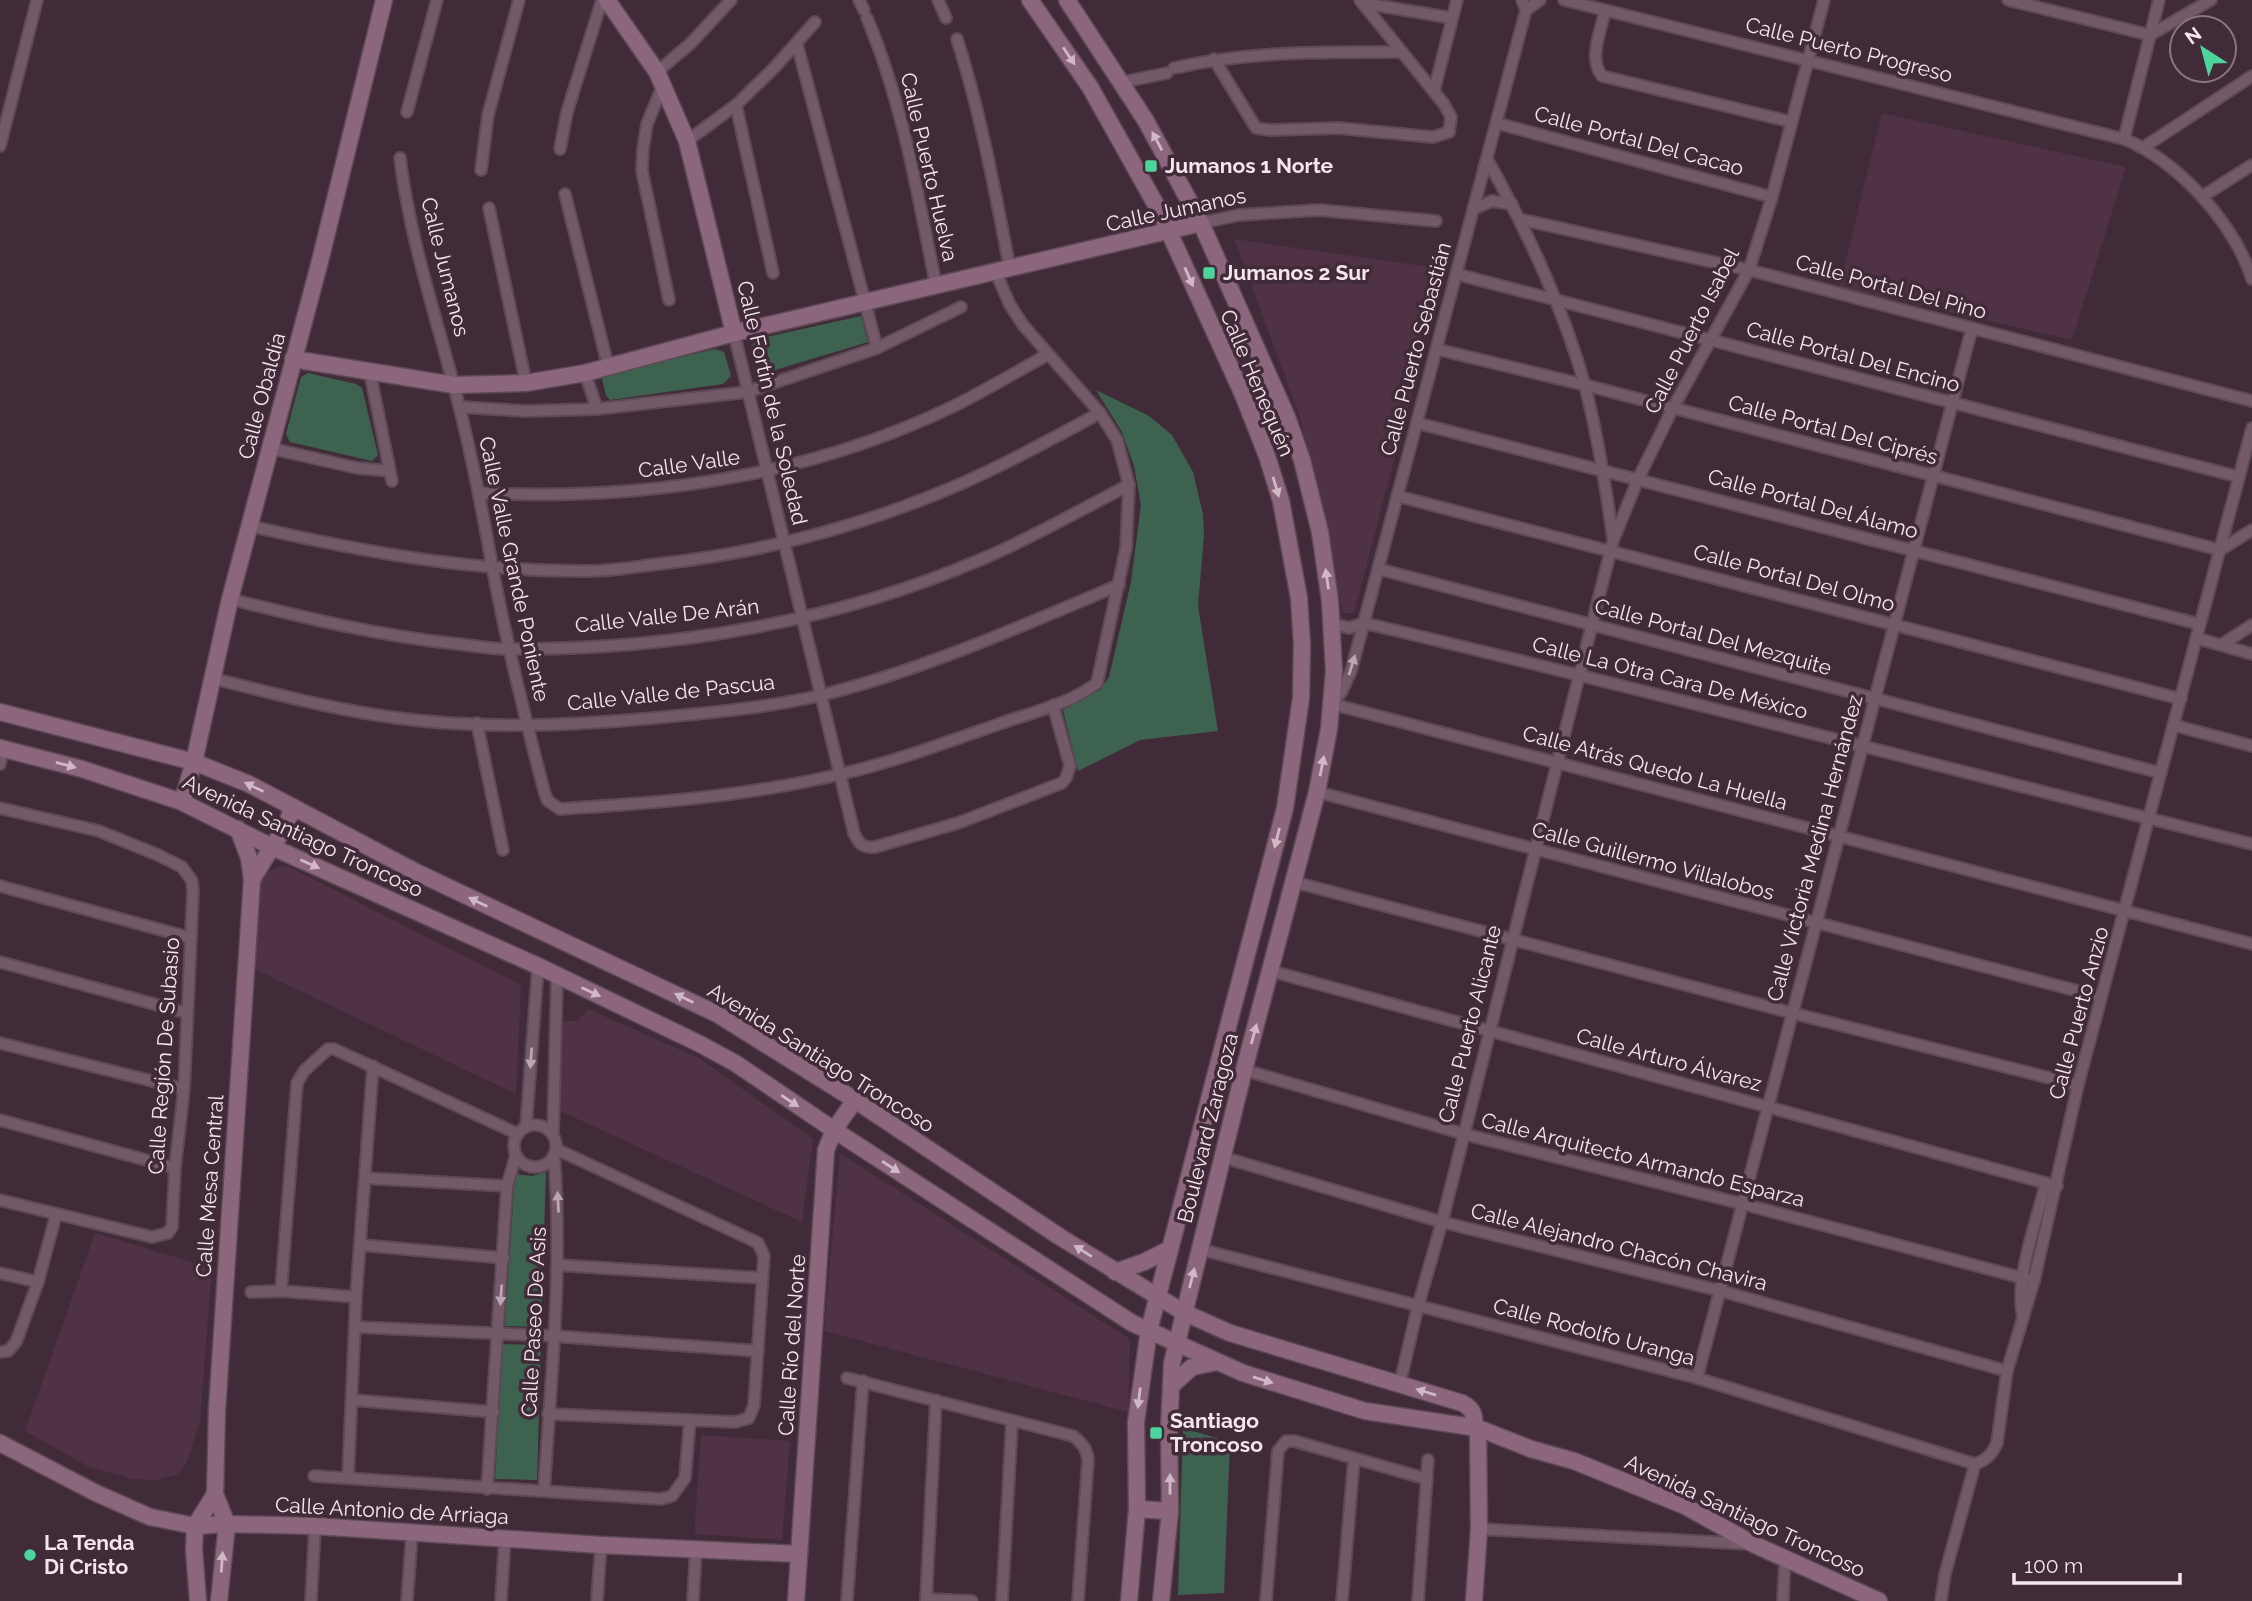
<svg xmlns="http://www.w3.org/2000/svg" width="2252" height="1601" font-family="Raleway,sans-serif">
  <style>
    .built { fill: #4f3243 }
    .green { fill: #3d6350 }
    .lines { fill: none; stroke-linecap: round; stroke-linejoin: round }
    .street-casing { stroke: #5d4a55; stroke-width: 14 }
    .secondary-casing { stroke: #5d4a55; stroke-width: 19 }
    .street { stroke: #745a69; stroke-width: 10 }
    .secondary { stroke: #8c667c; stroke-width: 16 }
    .oneway { fill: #d0b9c5 }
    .oneway2 { fill: #bba6b2 }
    .poi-dot { fill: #4bd49b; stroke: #422b38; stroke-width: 2.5 }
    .labels { text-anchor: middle; stroke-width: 7; stroke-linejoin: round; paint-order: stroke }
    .street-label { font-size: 21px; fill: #f5e5ed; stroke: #422b38 }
    .poi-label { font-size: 21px; font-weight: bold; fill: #f5e5ed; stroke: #422b38; text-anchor: start }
  </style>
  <rect width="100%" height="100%" fill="#422b38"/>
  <g class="built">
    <path d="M1882 113 2126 167 2072 340 1839 287Z"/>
    <path d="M1234 239 1444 269 1354 613H1343L1300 417Z"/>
    <path d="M285 865 521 985 516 1094 254 969 261 878 271 870Z"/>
    <path d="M588 1009 699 1058 813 1139 802 1222 560 1111 563 1021H577Z"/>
    <path d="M840 1153 1130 1339 1128 1412 824 1331Z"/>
    <path d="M95 1233 212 1268 200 1420 190 1454 184 1467 176 1475 156 1480 132 1479 87 1466 25 1431Z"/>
    <path d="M701 1435 790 1441 782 1540 694 1534Z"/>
  </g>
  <g class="green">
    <path d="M861 316 868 342 762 374 757 371 751 347 757 339Z"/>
    <path d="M715 349 724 352 731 376 723 384 610 400 606 395 602 379 606 374Z"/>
    <path d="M308 373 356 384 362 388 378 455 372 461 290 442 286 434 301 377Z"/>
    <path d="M1096 390 1149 416 1172 435 1193 472 1203 514 1204 535 1198 606 1218 731 1140 740 1078 771 1063 710 1100 690 1109 677 1131 582 1141 505 1134 466 1122 432Z"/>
    <path d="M546 1172 541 1327 505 1326 515 1174 532 1176Z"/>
    <path d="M503 1344 541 1345 537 1480 495 1479Z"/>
    <path d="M1183 1428 1230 1442 1224 1593 1178 1595Z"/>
  </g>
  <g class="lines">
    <g class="street-casing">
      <g id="street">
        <path d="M859 0 864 10"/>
        <path d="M938 0 946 18"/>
        <path d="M1522 0 1526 10 1351 671 1342 691 1332 704 2252 944"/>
        <path d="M1564 0 2124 139C2178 161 2234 223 2252 279"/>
        <path d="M2008 0 2150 35 2211 0"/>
        <path d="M1363 3 1452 18"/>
        <path d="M1526 10 1540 0"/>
        <path d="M1605 11C1601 31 1588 58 1602 76L1792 122"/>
        <path d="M867 18C903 104 918 195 936 286"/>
        <path d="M957 39C981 114 995 192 1010 269"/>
        <path d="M797 44 877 348"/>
        <path d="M1214 59 1256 128 1270 130 1338 128 1433 137 1449 132 1451 117 1444 104 1360 0"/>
        <path d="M774 68 815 22"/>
        <path d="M1174 68C1249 51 1325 52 1402 52"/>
        <path d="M657 72 691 43 731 0"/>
        <path d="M1123 82 1167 73"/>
        <path d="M663 85 647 124 643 149 642 171 669 300"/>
        <path d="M1434 91 1457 0"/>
        <path d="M736 105 773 273"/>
        <path d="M407 112 437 0"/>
        <path d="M1496 123 1772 197"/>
        <path d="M2124 139 2159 0"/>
        <path d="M687 141 736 105 771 71"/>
        <path d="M0 146 37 0"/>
        <path d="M2144 147 2252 76"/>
        <path d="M560 149 567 112 602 0"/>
        <path d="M400 158C411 249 443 336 464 426 475 473 484 519 492 566 507 643 525 719 545 794L548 801 560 809C654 803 749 796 841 774 894 762 947 742 999 724 1030 713 1070 704 1097 683L1126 548 1129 485 1117 440 1100 413 1023 325 1010 305 996 273"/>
        <path d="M1487 159C1527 231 1563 306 1585 386 1598 436 1606 488 1613 539"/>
        <path d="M481 170 488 115 519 0"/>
        <path d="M565 194 608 366"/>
        <path d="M2203 196 2252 165"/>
        <path d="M489 208 526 383"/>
        <path d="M1473 209 1492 201 1512 204"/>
        <path d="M1519 219 1749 270 2252 401"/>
        <path d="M1201 223 1239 215 1319 210 1436 221"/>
        <path d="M1456 274 2239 477"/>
        <path d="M734 333 854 833C859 844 862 848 875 847L958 823 1062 783 1066 778 1070 766 1053 705"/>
        <path d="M1436 349 1585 385 2220 550 2252 530"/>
        <path d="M370 373 392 481"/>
        <path d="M585 373 597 409"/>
        <path d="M460 407 526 411 597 409 747 392 877 348 961 307"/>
        <path d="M1417 423 2199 624"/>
        <path d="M269 448 357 468 390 471"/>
        <path d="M480 493C642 501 807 477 954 406 986 390 1016 372 1047 355"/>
        <path d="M1397 496 2181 699"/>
        <path d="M250 526C362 552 474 572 589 571 612 571 635 567 658 564 750 554 843 531 929 497 988 474 1044 443 1100 413"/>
        <path d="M1378 569 2161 773"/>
        <path d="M230 599C306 618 380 636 458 644 476 646 494 649 511 649 671 650 835 622 982 559 1032 538 1080 510 1129 485"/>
        <path d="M1331 623 1349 628 1364 623"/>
        <path d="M1364 623C1661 693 1956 771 2252 844"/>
        <path d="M2196 638 2252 654"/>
        <path d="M2221 645 2252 625"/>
        <path d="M211 678C272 693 334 710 397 718 485 730 577 725 665 717 717 712 771 707 822 695 923 670 1024 625 1119 585"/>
        <path d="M477 723 503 850"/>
        <path d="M2173 725 2252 746"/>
        <path d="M0 764 3 748"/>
        <path d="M1317 792 2101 997"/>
        <path d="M0 808 99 831 158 855 182 867 192 881 193 892 184 1089 175 1168 172 1227 168 1233 152 1237 0 1200"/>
        <path d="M1294 882 1792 1013 2078 1085"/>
        <path d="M0 886 191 938"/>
        <path d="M0 962 187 1013"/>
        <path d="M1271 971 2057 1186"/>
        <path d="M0 1043 184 1089"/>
        <path d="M1244 1070 1464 1134 1743 1204 2034 1281"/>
        <path d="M0 1120 175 1168"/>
        <circle cx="535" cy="1146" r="21"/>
        <path d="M526 1127 538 966"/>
        <path d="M553 1134 557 976"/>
        <path d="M1222 1157 1442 1222 1721 1291 2007 1371"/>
        <path d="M365 1178 507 1186"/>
        <path d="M361 1245 504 1258"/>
        <path d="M1199 1249 1697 1378 1975 1464"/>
        <path d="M557 1265 761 1278"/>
        <path d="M0 1273 38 1282"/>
        <path d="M281 1291 297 1083 304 1071 328 1049H334L518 1134"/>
        <path d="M251 1292 281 1291 356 1297"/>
        <path d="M2023 1317C2014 1282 2037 1219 2046 1183"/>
        <path d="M356 1327 553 1336 758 1351"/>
        <path d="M0 1352 8 1351 16 1342 38 1282 56 1215"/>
        <path d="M847 1378 1073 1436C1082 1443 1087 1449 1088 1460L1078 1601"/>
        <path d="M1697 1378 1972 328"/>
        <path d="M1400 1383 1418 1306 1442 1222 1613 541 1638 479 1673 408 1749 270 1772 197 1824 0"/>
        <path d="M353 1400 494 1412"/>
        <path d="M548 1414 735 1422 749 1418 754 1405 764 1256 758 1243 752 1240 556 1149"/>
        <path d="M314 1476 661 1499 672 1496 685 1478 690 1420"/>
        <path d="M348 1478 356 1297 373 1066"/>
        <path d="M487 1489 507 1186 516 1155"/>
        <path d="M544 1491C551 1379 563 1266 554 1155"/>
        <path d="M1479 1529 1749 1544"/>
        <path d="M926 1599 972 1601"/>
        <path d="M311 1601 315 1526"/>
        <path d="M407 1601 412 1533"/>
        <path d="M501 1601 505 1538"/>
        <path d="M597 1601 601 1545"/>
        <path d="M693 1601 696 1548"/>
        <path d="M847 1601 863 1381"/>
        <path d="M926 1601 936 1400"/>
        <path d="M1002 1601 1012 1421"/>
        <path d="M1266 1601 1278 1451 1286 1441H1294L1427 1479"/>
        <path d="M1342 1601 1354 1459"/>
        <path d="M1418 1601 1428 1460"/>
        <path d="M1783 1601 1785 1557"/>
        <path d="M1941 1601 1945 1574 1975 1464C1987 1460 1992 1454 1997 1443L2007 1371 2034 1281 2078 1085 2252 428"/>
      </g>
    </g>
    <g class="secondary-casing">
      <g id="secondary">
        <path d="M607 0 657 72 687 141 734 333"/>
        <path d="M1030 0 1090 87 1160 212 1244 397 1267 456 1281 501 1299 598 1302 645 1301 698 1285 808 1149 1330 1136 1422 1137 1509 1129 1601"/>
        <path d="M1067 0 1146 121 1201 223 1287 417 1302 460 1320 532 1330 601 1334 671 1329 729 1317 792 1244 1070 1172 1363 1169 1429 1170 1511 1161 1601"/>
        <path d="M293 359 454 385 526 383 585 373 734 333 1201 223"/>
        <path d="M0 712 194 762 249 784 416 872 717 1014 855 1100 1060 1237 1183 1312 1230 1333 1462 1403C1474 1409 1475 1416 1474 1428"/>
        <path d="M0 748 82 769 182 802 272 847 538 966 700 1044 735 1063 834 1130 1132 1323 1243 1373 1365 1411 1478 1428 1531 1449 1574 1461 1685 1506 1753 1544 1879 1601"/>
        <path d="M182 802 194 762 230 599 319 265 384 0"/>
        <path d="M252 880C265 855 284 834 293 807"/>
        <path d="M1115 1272 1144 1262 1170 1249"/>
        <path d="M1171 1386 1192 1367 1217 1362"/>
        <path d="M0 1443 96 1493 150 1517 195 1526 227 1524 315 1526 601 1545 799 1554"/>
        <path d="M1137 1509 1170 1511"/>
        <path d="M198 1601 194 1550 195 1526 215 1494"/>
        <path d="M219 1601 227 1524 215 1494 217 1410 252 880 249 858 238 829"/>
        <path d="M796 1601 826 1150 834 1130 855 1100"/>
        <path d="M1474 1601 1479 1529 1478 1428"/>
      </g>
    </g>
    <use href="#street" class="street"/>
    <use href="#secondary" class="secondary"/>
  </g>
  <defs><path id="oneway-solid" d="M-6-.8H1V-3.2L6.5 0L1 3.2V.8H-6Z" transform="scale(1.75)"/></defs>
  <g class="oneway">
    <use href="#oneway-solid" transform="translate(1069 56) rotate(56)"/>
    <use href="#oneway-solid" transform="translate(1157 141) rotate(-118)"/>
    <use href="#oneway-solid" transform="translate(1189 277) rotate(66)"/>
    <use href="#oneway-solid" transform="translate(1276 487) rotate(73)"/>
    <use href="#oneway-solid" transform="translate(1327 579) rotate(-98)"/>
    <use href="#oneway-solid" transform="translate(66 765) rotate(15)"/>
    <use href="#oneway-solid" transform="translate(1322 766) rotate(-79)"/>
    <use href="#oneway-solid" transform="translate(254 787) rotate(-154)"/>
    <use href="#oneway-solid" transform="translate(1277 838) rotate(104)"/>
    <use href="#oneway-solid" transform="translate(310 864) rotate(24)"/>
    <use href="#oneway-solid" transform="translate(478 902) rotate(-154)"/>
    <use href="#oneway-solid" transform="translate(591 992) rotate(25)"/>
    <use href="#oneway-solid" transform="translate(684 998) rotate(-154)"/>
    <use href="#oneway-solid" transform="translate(1254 1034) rotate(-75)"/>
    <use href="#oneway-solid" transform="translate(790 1101) rotate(34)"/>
    <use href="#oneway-solid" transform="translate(891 1167) rotate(33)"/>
    <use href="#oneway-solid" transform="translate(1083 1251) rotate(-148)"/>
    <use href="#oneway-solid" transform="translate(1192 1278) rotate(-76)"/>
    <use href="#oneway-solid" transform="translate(1263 1380) rotate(17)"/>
    <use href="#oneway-solid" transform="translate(1426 1392) rotate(-163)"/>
    <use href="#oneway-solid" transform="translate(1139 1398) rotate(97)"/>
    <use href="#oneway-solid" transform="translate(1170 1484) rotate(-90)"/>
    <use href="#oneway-solid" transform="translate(222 1562) rotate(-86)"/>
  </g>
  <g class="oneway2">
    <use href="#oneway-solid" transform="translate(1352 665) rotate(-73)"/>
    <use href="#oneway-solid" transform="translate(531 1058) rotate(94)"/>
    <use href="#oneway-solid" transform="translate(558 1202) rotate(-93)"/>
    <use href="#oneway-solid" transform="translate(501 1295) rotate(94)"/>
  </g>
  <g class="poi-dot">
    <rect x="1144" y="159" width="14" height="14" rx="3.5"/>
    <rect x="1202" y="266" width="14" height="14" rx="3.5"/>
    <rect x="1149" y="1426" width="14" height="14" rx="3.5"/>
    <circle cx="30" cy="1555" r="7"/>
  </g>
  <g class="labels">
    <g class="street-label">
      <text transform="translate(1849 50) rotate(14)" y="7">Calle Puerto Progreso</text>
      <text transform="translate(1639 141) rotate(15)" y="7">Calle Portal Del Cacao</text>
      <text transform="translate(929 167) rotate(77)" y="7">Calle Puerto Huelva</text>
      <text transform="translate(1176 210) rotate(-12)" y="7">Calle Jumanos</text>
      <text transform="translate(445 267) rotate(76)" y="7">Calle Jumanos</text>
      <text transform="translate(1891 287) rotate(15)" y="7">Calle Portal Del Pino</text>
      <text transform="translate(1692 331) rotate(-63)" y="7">Calle Puerto Isabel</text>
      <text transform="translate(1416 349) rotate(-75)" y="7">Calle Puerto Sebastián</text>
      <text transform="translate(1853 357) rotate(15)" y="7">Calle Portal Del Encino</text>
      <text transform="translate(1257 383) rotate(67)" y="7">Calle Henequén</text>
      <text transform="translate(262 396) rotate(-75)" y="7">Calle Obaldía</text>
      <text transform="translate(772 403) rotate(77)" y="7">Calle Fortín de la Soledad</text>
      <text transform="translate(1833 430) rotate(15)" y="7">Calle Portal Del Ciprés</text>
      <text transform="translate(689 464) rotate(-8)" y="7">Calle Valle</text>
      <text transform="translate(1813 504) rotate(15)" y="7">Calle Portal Del Álamo</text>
      <text transform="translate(514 569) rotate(78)" y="7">Calle Valle Grande Poniente</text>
      <text transform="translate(1794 578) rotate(15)" y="7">Calle Portal Del Olmo</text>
      <text transform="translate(667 616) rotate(-6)" y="7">Calle Valle De Arán</text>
      <text transform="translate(1713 637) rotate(15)" y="7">Calle Portal Del Mezquite</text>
      <text transform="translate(1670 678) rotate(14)" y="7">Calle La Otra Cara De México</text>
      <text transform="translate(671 693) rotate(-6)" y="7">Calle Valle de Pascua</text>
      <text transform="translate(1655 768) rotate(15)" y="7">Calle Atrás Quedo La Huella</text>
      <text transform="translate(303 836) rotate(25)" y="7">Avenida Santiago Troncoso</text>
      <text transform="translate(1815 848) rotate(-75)" y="7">Calle Victoria Medina Hernández</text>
      <text transform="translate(1653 861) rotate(15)" y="7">Calle Guillermo Villalobos</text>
      <text transform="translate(2079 1013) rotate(-75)" y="7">Calle Puerto Anzio</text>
      <text transform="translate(1470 1024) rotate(-76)" y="7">Calle Puerto Alicante</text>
      <text transform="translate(164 1056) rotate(-86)" y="7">Calle Región De Subasio</text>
      <text transform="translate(821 1058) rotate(32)" y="7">Avenida Santiago Troncoso</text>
      <text transform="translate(1669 1060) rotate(15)" y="7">Calle Arturo Álvarez</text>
      <text transform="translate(1208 1128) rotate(-76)" y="7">Boulevard Zaragoza</text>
      <text transform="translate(1643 1160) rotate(14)" y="7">Calle Arquitecto Armando Esparza</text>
      <text transform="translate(210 1186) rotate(-86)" y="7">Calle Mesa Central</text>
      <text transform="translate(1619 1247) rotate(14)" y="7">Calle Alejandro Chacón Chavira</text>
      <text transform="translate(534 1322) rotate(-87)" y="7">Calle Paseo De Asis</text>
      <text transform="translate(1594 1332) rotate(15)" y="7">Calle Rodolfo Uranga</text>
      <text transform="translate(792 1345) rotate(-86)" y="7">Calle Río del Norte</text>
      <text transform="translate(392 1511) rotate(3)" y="7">Calle Antonio de Arriaga</text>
      <text transform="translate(1745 1516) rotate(25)" y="7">Avenida Santiago Troncoso</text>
    </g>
    <g class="poi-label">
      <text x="1165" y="173">Jumanos 1 Norte</text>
      <text x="1223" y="280">Jumanos 2 Sur</text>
      <text x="1170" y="1428">Santiago<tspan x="1170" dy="24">Troncoso</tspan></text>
      <text x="44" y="1550">La Tenda<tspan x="44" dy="24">Di Cristo</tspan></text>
    </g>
  </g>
  <g transform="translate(2203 49) rotate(324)"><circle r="33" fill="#422b38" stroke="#8a7580" stroke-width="2"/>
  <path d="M0-5L12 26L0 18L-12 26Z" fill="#4bd49b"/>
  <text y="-10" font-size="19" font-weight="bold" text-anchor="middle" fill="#f5e5ed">N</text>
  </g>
  <path d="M2014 1573v10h166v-10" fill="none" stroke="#f5e5ed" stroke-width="3.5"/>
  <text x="2024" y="1573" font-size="21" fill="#f5e5ed" stroke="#422b38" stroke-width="5" paint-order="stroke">100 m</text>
</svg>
